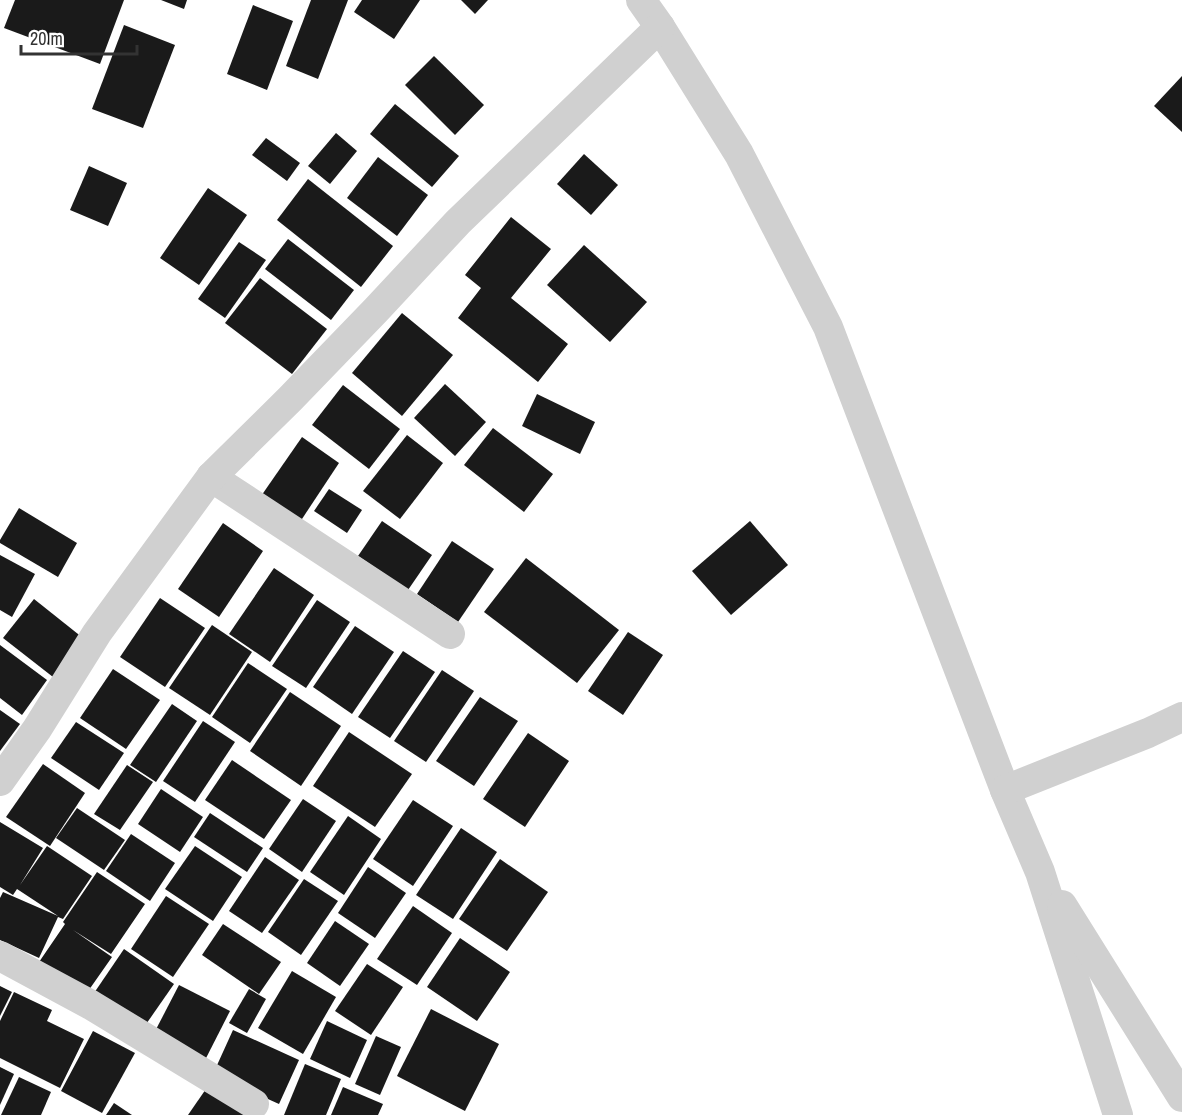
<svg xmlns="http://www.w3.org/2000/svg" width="1182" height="1115" font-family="'Archivo Narrow',sans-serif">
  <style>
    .building { fill: #1a1a1a }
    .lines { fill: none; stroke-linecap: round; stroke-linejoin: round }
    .street { stroke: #d0d0d0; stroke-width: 30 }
  </style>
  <rect width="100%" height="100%" fill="#fff"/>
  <g class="building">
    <path d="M15 0H124L100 64 4 28Z"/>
    <path d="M161 0H187L184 9Z"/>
    <path d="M311 0H348L318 79 286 66Z"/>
    <path d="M362 0H420L394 39 354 12Z"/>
    <path d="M461 0H488L475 14Z"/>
    <path d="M253 5 293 21 267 90 227 74Z"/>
    <path d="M124 25 175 45 143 128 92 109Z"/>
    <path d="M434 56 484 105 455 135 405 85Z"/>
    <path d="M1182 76V132L1154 106Z"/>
    <path d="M395 104 459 156 432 187 370 134Z"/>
    <path d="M336 133 357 151 330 184 308 166Z"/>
    <path d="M266 138 300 163 287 181 252 155Z"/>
    <path d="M584 154 618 185 591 215 557 184Z"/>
    <path d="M378 157 428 195 397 236 347 198Z"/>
    <path d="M89 166 127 183 108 226 70 210Z"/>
    <path d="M308 179 393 246 361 287 277 220Z"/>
    <path d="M208 188 247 215 199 285 160 258Z"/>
    <path d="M511 217 551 249 511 298 568 344 538 382 458 318 481 288 465 275Z"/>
    <path d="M288 239 354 290 331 320 265 269Z"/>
    <path d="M239 242 266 260 225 318 198 299Z"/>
    <path d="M584 245 647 302 610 342 547 285Z"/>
    <path d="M260 278 327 329 292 374 225 323Z"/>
    <path d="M402 313 453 355 402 416 352 373Z"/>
    <path d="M445 384 486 422 455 456 414 418Z"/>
    <path d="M343 385 400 429 369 469 312 425Z"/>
    <path d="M537 394 595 422 580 454 522 426Z"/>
    <path d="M493 428 553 474 524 512 464 465Z"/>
    <path d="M407 435 443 463 400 519 363 491Z"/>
    <path d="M302 437 339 463 298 525 259 499Z"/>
    <path d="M329 489 362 510 347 533 314 511Z"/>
    <path d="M19 508 77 543 58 577 0 543V540Z"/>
    <path d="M382 521 432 555 408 590 358 556Z"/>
    <path d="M750 521 788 565 731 615 692 571Z"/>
    <path d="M223 523 263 551 219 617 178 589Z"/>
    <path d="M452 541 494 569 458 622 417 594Z"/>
    <path d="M0 555 35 574 12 617 0 610Z"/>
    <path d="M526 558 619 630 577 683 484 612Z"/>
    <path d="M274 568 314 595 270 662 229 634Z"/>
    <path d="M160 598 205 628 165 687 120 657Z"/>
    <path d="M34 599 83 638 53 677 3 638Z"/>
    <path d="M317 600 350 622 306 688 272 666Z"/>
    <path d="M212 625 252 652 210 715 169 688Z"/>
    <path d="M355 626 394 652 352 714 313 687Z"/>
    <path d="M628 632 663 655 623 715 588 691Z"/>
    <path d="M0 645 47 680 22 715 0 698Z"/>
    <path d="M403 651 435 672 390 738 358 717Z"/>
    <path d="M248 663 287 689 250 743 212 717Z"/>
    <path d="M113 669 160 700 126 749 80 718Z"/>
    <path d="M442 670 474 691 426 762 394 741Z"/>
    <path d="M290 692 341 726 301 786 250 751Z"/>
    <path d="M480 697 518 721 474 786 436 761Z"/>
    <path d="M172 704 197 721 156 782 130 765Z"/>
    <path d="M0 710 20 724 0 751Z"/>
    <path d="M203 721 235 742 195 802 163 781Z"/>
    <path d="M76 722 124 753 99 790 51 758Z"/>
    <path d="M349 732 412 774 375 827 313 786Z"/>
    <path d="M528 733 569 761 525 827 483 799Z"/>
    <path d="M232 760 291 800 264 839 205 800Z"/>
    <path d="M43 764 85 793 50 846 6 817Z"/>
    <path d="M127 765 153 782 120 830 94 814Z"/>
    <path d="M161 789 203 817 180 852 138 824Z"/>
    <path d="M303 799 336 821 302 872 269 849Z"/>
    <path d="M413 800 453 826 413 886 373 859Z"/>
    <path d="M77 808 125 840 104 870 56 838Z"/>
    <path d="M210 813 263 848 247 872 194 837Z"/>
    <path d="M348 816 381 839 344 895 310 872Z"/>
    <path d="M0 822 43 848 20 885 47 846 92 876 63 919 58 917 39 958 0 940V898L3 892 58 916 17 889 13 895 0 887Z"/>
    <path d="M461 828 497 852 453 919 416 895Z"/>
    <path d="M131 834 175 863 150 901 106 871Z"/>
    <path d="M195 846 242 877 213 921 165 889Z"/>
    <path d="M265 857 299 880 262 933 229 911Z"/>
    <path d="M500 859 548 892 507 951 459 919Z"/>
    <path d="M368 867 406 893 375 938 338 913Z"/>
    <path d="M97 872 145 904 111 954 73 930 112 957 84 997 37 965 65 924 63 922Z"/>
    <path d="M304 879 338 901 301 955 268 932Z"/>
    <path d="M166 896 209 924 173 977 131 949Z"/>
    <path d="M413 906 452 933 417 985 377 959Z"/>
    <path d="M335 921 369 944 340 986 307 963Z"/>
    <path d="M223 924 281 962 259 994 202 955Z"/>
    <path d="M460 938 510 972 477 1021 427 987Z"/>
    <path d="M124 949 174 984 142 1030 92 996Z"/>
    <path d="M367 964 403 987 371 1035 335 1011Z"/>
    <path d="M292 971 336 997 303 1054 258 1028Z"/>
    <path d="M179 985 230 1011 202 1066 151 1039Z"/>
    <path d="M0 986 12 992 0 1016Z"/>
    <path d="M249 989 266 999 247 1033 229 1023Z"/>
    <path d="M14 992 52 1010 47 1021 84 1039 60 1088 0 1058V1021Z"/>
    <path d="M431 1009 499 1044 465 1111 397 1076Z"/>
    <path d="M327 1021 367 1040 350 1078 310 1059Z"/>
    <path d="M233 1030 299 1060 279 1104 213 1074Z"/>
    <path d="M93 1031 135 1053 102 1113 61 1091Z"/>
    <path d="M376 1036 401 1047 380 1095 355 1084Z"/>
    <path d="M305 1064 341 1079 326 1115H284Z"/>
    <path d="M0 1067 14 1074 0 1105Z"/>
    <path d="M19 1077 51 1092 41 1115H1Z"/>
    <path d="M208 1086 251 1115H188Z"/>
    <path d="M343 1087 383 1104 378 1115H331Z"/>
    <path d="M114 1103 132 1115H106Z"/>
  </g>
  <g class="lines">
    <g class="street">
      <path d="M641 0 660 27 739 154 828 327 1005 790 1040 872 1118 1115"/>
      <path d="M211 477 450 634"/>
      <path d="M0 781 37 729 97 633 211 477 290 399 376 310 458 222 660 27"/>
      <path d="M1005 790 1148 733 1182 717"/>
      <path d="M1062 905 1182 1097"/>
      <path d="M0 956 91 1005 254 1104"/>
    </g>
  </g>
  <path d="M21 45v9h116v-9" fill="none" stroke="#333333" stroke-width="3"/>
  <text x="30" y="45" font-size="18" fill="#333333" stroke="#ffffff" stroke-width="4.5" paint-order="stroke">20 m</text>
</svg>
